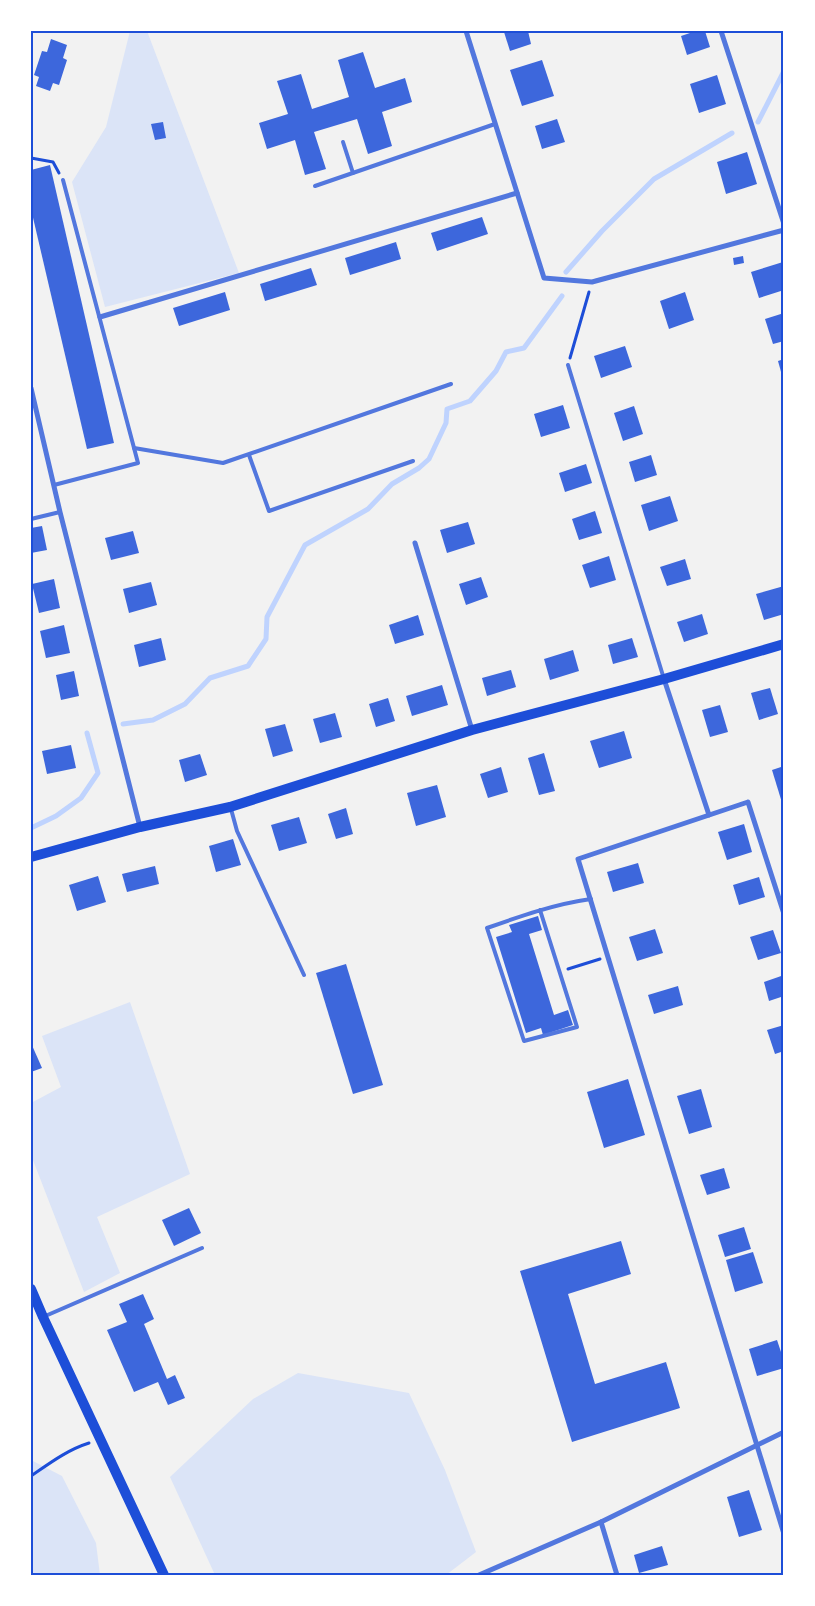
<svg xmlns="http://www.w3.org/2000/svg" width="815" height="1606" font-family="'Roboto Condensed',sans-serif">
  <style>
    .green { fill: #dbe4f7 }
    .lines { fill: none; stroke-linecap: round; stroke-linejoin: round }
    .stream { stroke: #bfd3fe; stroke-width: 5 }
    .building { fill: #3d67dc }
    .path { stroke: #1d4ed8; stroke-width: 3 }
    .service { stroke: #5277de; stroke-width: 4 }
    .minor { stroke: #5277de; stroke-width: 5 }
    .secondary { stroke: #1d4ed8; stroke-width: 10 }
    .neatline { fill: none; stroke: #1d4ed8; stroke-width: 2 }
  </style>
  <rect width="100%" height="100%" fill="#f2f2f2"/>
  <g class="green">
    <path d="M130 31H147L239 273 105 307 72 182 106 127Z"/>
    <path d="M130 1002 190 1174 97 1217 120 1273 84 1292 31 1155V1103L61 1087 42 1036Z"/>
    <path d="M298 1373 409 1393 445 1470 476 1552 446 1575H215L170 1477 253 1399Z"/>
    <path d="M31 1460 62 1476 96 1543 100 1575H31Z"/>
  </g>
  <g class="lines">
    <g class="stream">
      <path d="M758 122 784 71"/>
      <path d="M566 272 602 231 654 179 732 133"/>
      <path d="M123 724 153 720 185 704 210 678 248 666 266 639 267 617 305 545 368 509 392 484 419 468 429 459 446 423 447 409 470 401 496 371 506 352 524 348 562 296"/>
      <path d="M31 828 56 816 81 798 98 773 87 733"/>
    </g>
  </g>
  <g class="building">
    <path d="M507 31H528L531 44 510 51 504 32Z"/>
    <path d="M696 31H705L710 47 687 55 681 36Z"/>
    <path d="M51 39 67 45 63 58 67 60 59 85 53 83 50 91 36 86 39 77 34 75 42 51 47 52Z"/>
    <path d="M363 52 375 88 405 78 412 102 382 112 392 146 368 154 357 119 314 132 326 169 305 175 295 140 267 149 259 123 288 114 277 81 301 74 312 109 349 97 338 60Z"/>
    <path d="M542 60 554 96 522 106 510 70Z"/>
    <path d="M717 75 726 104 699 113 690 84Z"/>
    <path d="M557 119 565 142 542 149 535 126Z"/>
    <path d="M163 122 166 138 155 140 151 124Z"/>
    <path d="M747 152 757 184 726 194 717 162Z"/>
    <path d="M50 165 114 443 87 449 31 209V170Z"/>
    <path d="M482 217 488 234 437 251 431 233Z"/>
    <path d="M396 242 401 259 350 275 345 258Z"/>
    <path d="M743 256 744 263 734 265 733 258Z"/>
    <path d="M783 262 784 290 759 298 751 272Z"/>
    <path d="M311 268 317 285 265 301 260 284Z"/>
    <path d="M225 292 230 310 179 326 173 308Z"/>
    <path d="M685 292 694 320 669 329 660 301Z"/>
    <path d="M784 313V341L773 344 765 319Z"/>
    <path d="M625 346 632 367 601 378 594 356Z"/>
    <path d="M784 359V379H783L778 361Z"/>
    <path d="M563 405 570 428 541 437 534 414Z"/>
    <path d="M634 406 643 434 623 441 614 413Z"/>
    <path d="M651 455 657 475 635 482 629 462Z"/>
    <path d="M586 464 592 483 565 492 559 473Z"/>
    <path d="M670 496 678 521 649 531 641 505Z"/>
    <path d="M595 511 602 533 579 540 572 519Z"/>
    <path d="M468 522 475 544 447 553 440 530Z"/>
    <path d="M42 526 47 550 31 553V528Z"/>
    <path d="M133 531 139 553 111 560 105 538Z"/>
    <path d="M609 556 616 580 590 588 582 565Z"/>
    <path d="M685 559 691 579 667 586 660 567Z"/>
    <path d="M481 577 488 597 466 605 459 584Z"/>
    <path d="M54 579 60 608 39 613 32 584Z"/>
    <path d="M151 582 157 605 129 613 123 589Z"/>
    <path d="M784 586V614L764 620 756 594Z"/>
    <path d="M702 614 708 634 684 642 677 622Z"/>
    <path d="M418 615 424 635 395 644 389 625Z"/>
    <path d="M64 625 70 653 46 658 40 631Z"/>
    <path d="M161 638 166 660 139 667 134 645Z"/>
    <path d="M632 638 638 657 613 664 608 645Z"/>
    <path d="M573 650 579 671 550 680 544 659Z"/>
    <path d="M511 670 516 687 487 696 482 678Z"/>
    <path d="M74 671 79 696 61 700 56 675Z"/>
    <path d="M442 685 448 705 412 716 406 696Z"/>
    <path d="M770 688 778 714 759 720 751 693Z"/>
    <path d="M388 698 395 721 376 727 369 704Z"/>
    <path d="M720 705 728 732 710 737 702 710Z"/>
    <path d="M335 713 342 737 320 743 313 719Z"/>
    <path d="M285 724 293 751 273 757 265 729Z"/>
    <path d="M624 731 632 758 599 768 590 741Z"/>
    <path d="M71 745 76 768 47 774 42 751Z"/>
    <path d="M544 753 555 791 539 795 528 758Z"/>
    <path d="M200 754 207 775 185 782 179 760Z"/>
    <path d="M784 766V806H783L772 770Z"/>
    <path d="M501 767 508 792 488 798 480 774Z"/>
    <path d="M437 785 446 817 416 826 407 793Z"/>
    <path d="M346 808 353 834 336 839 328 814Z"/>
    <path d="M299 817 307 843 279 851 271 825Z"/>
    <path d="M744 824 752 852 727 860 718 832Z"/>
    <path d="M233 839 241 865 216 872 209 846Z"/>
    <path d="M638 863 644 883 613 892 607 872Z"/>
    <path d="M155 866 159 884 127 892 122 874Z"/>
    <path d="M98 876 106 902 77 911 69 885Z"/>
    <path d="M759 877 765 897 739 905 733 885Z"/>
    <path d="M538 916 542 930 529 934 554 1015 568 1010 573 1025 543 1035 541 1028 526 1033 496 937 512 932 509 925Z"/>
    <path d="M655 929 663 953 637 961 629 937Z"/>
    <path d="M773 930 781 953 758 960 750 937Z"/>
    <path d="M346 964 383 1085 353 1094 316 973Z"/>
    <path d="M784 975V996L769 1001 764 982Z"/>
    <path d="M678 986 683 1005 654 1014 648 995Z"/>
    <path d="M784 1025V1051L775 1054 767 1030Z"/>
    <path d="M31 1043 42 1068 31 1072Z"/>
    <path d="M628 1079 645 1135 604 1148 587 1092Z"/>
    <path d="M701 1089 712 1127 689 1134 677 1096Z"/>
    <path d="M724 1168 730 1188 707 1195 700 1175Z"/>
    <path d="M189 1208 201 1233 174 1246 162 1220Z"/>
    <path d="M744 1227 751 1249 725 1257 718 1235Z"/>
    <path d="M621 1241 631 1274 568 1294 595 1384 666 1362 680 1408 572 1442 520 1271Z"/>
    <path d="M753 1252 763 1283 735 1292 726 1260Z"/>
    <path d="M143 1294 154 1319 144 1324 167 1379 175 1375 185 1398 168 1405 158 1382 134 1392 107 1330 127 1322 119 1304Z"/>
    <path d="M777 1340 784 1361V1368L757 1376 749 1349Z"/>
    <path d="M749 1490 762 1530 739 1537 727 1497Z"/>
    <path d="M662 1546 668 1565 639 1573 634 1555Z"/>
  </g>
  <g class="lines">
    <g class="path">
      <path d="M31 158 53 162 59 173"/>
      <path d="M570 358 589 292"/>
      <path d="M568 969 600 959"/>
      <path d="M31 1476C50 1463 67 1450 89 1443"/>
    </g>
    <g class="service">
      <path d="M343 142 353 173"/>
      <path d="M315 186 495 124"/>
      <path d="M568 365 664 679"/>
      <path d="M134 448 223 463 451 384"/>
      <path d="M249 455 269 511 413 461"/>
      <path d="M54 485 138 463 63 180"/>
      <path d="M31 519 60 512"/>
      <path d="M231 809 237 831 304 975"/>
      <path d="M540 910 577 1027 524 1041 487 928C521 916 555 904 591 899"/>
      <path d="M43 1317 202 1248"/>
    </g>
    <g class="minor">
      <path d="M466 31 544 278 592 282 784 230"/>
      <path d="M721 31 784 224"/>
      <path d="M100 317 517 193"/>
      <path d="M31 388 60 512 140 827"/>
      <path d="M415 543 472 730"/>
      <path d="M664 679 709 815"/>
      <path d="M784 914 748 802 578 859 784 1534"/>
      <path d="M601 1522 617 1575"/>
      <path d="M479 1575 601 1522 784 1432"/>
    </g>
    <g class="secondary">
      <path d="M31 857 140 827 230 807 472 730 664 679 784 644"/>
      <path d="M31 1289 43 1317 164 1575"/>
    </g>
  </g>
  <rect width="815" height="1606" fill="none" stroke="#ffffff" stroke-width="65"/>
  <rect x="32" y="32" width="750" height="1542" class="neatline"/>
</svg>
